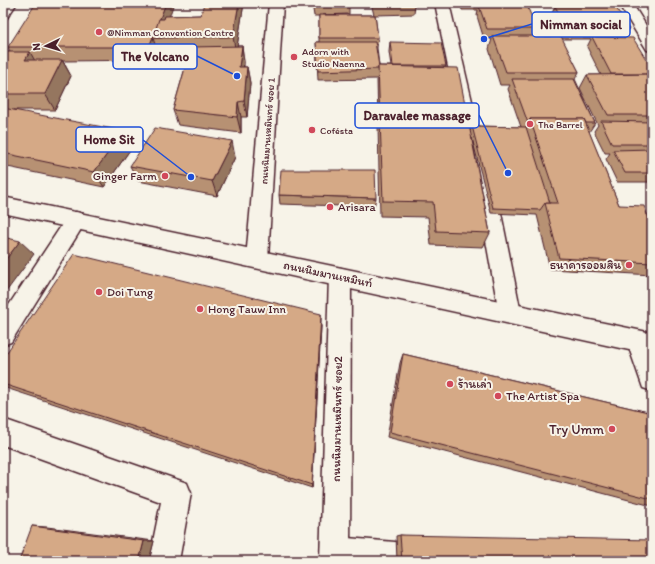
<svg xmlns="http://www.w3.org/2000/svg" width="655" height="564" font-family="Itim,'Playpen Sans Thai',sans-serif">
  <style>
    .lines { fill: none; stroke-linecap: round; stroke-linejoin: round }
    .service-casing { stroke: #4a1f2b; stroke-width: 3 }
    .minor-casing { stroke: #4a1f2b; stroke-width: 3 }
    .secondary-casing { stroke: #4a1f2b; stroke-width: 3 }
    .service { fill: #f7f3e8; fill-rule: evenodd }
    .minor { fill: #f7f3e8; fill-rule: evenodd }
    .secondary { fill: #f7f3e8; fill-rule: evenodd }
    .wall { fill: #b79173; stroke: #4a1f2b }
    .shaded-wall { fill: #95765e; stroke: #4a1f2b }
    .building { fill: #d5a986; stroke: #4a1f2b }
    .poi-dot { fill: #d1495b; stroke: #f7f3e8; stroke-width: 1.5 }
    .labels { text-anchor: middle; stroke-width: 4; stroke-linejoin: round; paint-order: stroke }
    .far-poi-label { font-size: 10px; fill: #4a1f2b; stroke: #f7f3e8; text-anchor: start }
    .far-street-label { font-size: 10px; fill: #4a1f2b; stroke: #f7f3e8 }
    .poi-label { font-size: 12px; fill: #4a1f2b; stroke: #f7f3e8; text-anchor: start }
    .street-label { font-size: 12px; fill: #4a1f2b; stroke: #f7f3e8 }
    .near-poi-label { font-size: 14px; fill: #4a1f2b; stroke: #f7f3e8; text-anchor: end }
    .leader { fill: none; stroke: #1d4ed8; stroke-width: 1.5 }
    .callout-dot { fill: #1d4ed8; stroke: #f7f3e8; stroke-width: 1.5 }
    .callout { fill: #f7f3e8; stroke: #1d4ed8; stroke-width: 1.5 }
    .callout-label { font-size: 13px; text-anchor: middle; font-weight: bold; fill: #4a1f2b }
  </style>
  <rect width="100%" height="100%" fill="#f7f3e8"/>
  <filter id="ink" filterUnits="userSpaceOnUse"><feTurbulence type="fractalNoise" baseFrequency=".025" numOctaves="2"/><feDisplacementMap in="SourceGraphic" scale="8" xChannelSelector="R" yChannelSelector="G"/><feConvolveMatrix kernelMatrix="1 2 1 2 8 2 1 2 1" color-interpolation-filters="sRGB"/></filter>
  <g filter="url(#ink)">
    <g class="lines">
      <g class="service-casing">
        <g id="service">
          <path d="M7 3H17L7 18 3 19V8Z"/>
          <path d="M335 537 419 544 427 548 431 556 429 561H335L327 557 323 549 327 541Z"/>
        </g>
      </g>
      <g class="minor-casing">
        <g id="minor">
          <path d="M269 3H283L268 259 265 265 257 268 249 265 246 259Z"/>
          <path d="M435 3H449L479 131 501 213 521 313 518 320 510 323 502 320 499 313 481 213 461 131Z"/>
          <path d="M618 3H632L652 35V51L647 50Z"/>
          <path d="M76 212 83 214 86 220 83 226 11 342 3 345V314L69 214Z"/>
          <path d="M340 268 348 270 351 277 350 561H320L329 277 332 270Z"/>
          <path d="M639 331 647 334 652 345V391L643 388 627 342 631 334Z"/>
          <path d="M3 419 187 483 191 493 179 561H149L161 502 3 445Z"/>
        </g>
      </g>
      <g class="secondary-casing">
        <path id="secondary" d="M3 197 652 333V355L3 213Z"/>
      </g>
      <use href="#service" class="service"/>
      <use href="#minor" class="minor"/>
      <use href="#secondary" class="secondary"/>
    </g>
    <g class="wall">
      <path d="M244 3 237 46H242L244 62V67H247L250 83 247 117H241V133L178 125 173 110 189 54H158L157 51 154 60 63 61 71 76 55 110H14L132 147 104 187 3 166V52H10L8 47 170 16 201 15Z"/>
      <path d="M312 3H349V14L323 15H374L371 3H415L414 14 375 15 378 38 377 48 379 66H391L389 52 390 42 446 66 445 68 470 131 472 126 521 127 508 89 510 85H500L489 49 492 39H484L477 16 478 10H462L460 3H485V6L537 29 534 36H561L551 16 555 6 629 29 624 38 652 69V182H617L606 159 610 153H605L594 131 598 125 580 88 587 75H601L587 47 591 39H562L579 72 575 79 595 123 589 132 619 205 652 226V275L550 269 537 215 491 213 472 138 490 233 483 247 431 245 428 217 380 216 377 79 318 80 316 42H319V16H314Z"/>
      <path d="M235 157 217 196 138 181 130 166Z"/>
      <path d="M279 195 376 198 374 207 280 204Z"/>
      <path d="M321 326 312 488 3 387V358Z"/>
      <path d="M403 354 652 413V506L387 437 400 363Z"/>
      <path d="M32 526 47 527 154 541 149 561Z"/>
      <path d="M400 535 652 561H397L396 536Z"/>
    </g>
    <g class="shaded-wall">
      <path d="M166 3H174L162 38H153L157 51 154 60 149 47Z"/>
      <path d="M239 3H244L236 53 233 37Z"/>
      <path d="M242 46 244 62 242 83 239 67Z"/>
      <path d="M30 52 39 68 25 60Z"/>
      <path d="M62 60 71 76 55 110 45 94Z"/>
      <path d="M247 67 250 83 247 117 244 101Z"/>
      <path d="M238 102 241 117V133L237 117Z"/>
      <path d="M124 131 132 147 104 187 94 172Z"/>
      <path d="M232 141 235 157 217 196 212 181Z"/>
      <path d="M20 241 34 254 3 296V263Z"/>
      <path d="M321 314V326L312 488V485Z"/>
      <path d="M144 541H154L149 561H139Z"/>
    </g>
    <g class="building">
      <path d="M36 3H166L149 47H8Z"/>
      <path d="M204 3H239L233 37 153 38 159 19H164L165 16 201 15Z"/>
      <path d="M374 3H415V4L375 5Z"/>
      <path d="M463 3H485L486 4H463Z"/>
      <path d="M479 6H527L537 29H487Z"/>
      <path d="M555 6H615L629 29H567Z"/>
      <path d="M319 15H375L378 38H319Z"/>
      <path d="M493 36H561L579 72H506Z"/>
      <path d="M592 37 633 38 652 69V74H611Z"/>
      <path d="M316 42H375L379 66H378V69L318 71Z"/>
      <path d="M390 42 441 43 446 66H393Z"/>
      <path d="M242 46 239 67H247L244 101 238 102 237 117 173 110 191 47Z"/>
      <path d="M3 52H30L25 60H62L45 94H3Z"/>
      <path d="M378 66 458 68 490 233 436 231 433 202 383 201Z"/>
      <path d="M652 74V115H608L587 75Z"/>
      <path d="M512 79H574L595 123H586L584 119H530L528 123Z"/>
      <path d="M3 108 124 131 94 172 3 153Z"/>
      <path d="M530 119H584L619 205 644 206 652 226V263L559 258 545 203H558Z"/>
      <path d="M601 121 652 122V144H612Z"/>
      <path d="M472 126 526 127 550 203H545L540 210 493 208Z"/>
      <path d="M155 128 232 141 212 181 130 166Z"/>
      <path d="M652 149V173H625L613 150Z"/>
      <path d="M281 170H375L376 198 279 195Z"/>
      <path d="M3 237 20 241 3 263Z"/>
      <path d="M74 254 321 314 312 485 3 384V358Z"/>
      <path d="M403 354 652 413V499L390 432Z"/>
      <path d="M32 526 144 541 139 561H19Z"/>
      <path d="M400 535 652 540V561H402Z"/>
    </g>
  </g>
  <g class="poi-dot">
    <circle cx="99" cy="32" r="4"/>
    <circle cx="294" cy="57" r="4"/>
    <circle cx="530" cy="124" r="4"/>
    <circle cx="312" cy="130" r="4"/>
    <circle cx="165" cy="176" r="4"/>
    <circle cx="330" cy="207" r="4"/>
    <circle cx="629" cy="265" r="4"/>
    <circle cx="99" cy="292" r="4"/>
    <circle cx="200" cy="309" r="4"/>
    <circle cx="450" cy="384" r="4"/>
    <circle cx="498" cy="396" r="4"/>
    <circle cx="612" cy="429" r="4"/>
  </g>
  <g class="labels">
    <g class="far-poi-label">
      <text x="107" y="36">@Nimman Convention Centre</text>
      <text x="302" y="55">Adorn with<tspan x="302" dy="12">Studio Naenna</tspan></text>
      <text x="538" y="128">The Barrel</text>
      <text x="320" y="134">Cofésta</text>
    </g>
    <g class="far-street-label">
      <text transform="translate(267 131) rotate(-86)" y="4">ถนนนิมมานเหมินทร์ ซอย 1</text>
    </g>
    <g class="poi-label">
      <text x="157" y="180" text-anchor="end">Ginger Farm</text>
      <text x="338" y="211">Arisara</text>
      <text x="621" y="269" text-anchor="end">ธนาคารออมสิน</text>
      <text x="107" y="296">Doi Tung</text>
      <text x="208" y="313">Hong Tauw Inn</text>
      <text x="458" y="388">ร้านเล่า</text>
      <text x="506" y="400">The Artist Spa</text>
    </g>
    <g class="street-label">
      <text transform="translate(328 274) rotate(12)" y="4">ถนนนิมมานเหมินท์</text>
      <text transform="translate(337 419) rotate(-89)" y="4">ถนนนิมมานเหมินทร์ ซอย2</text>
    </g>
    <g class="near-poi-label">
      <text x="604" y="434">Try Umm</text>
    </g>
  </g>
  <path class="leader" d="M484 39L532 24M237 76L197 56M508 173L479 115M191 177L143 140"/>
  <g class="callout-dot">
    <circle cx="484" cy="39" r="4"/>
    <circle cx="237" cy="76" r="4"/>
    <circle cx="508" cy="173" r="4"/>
    <circle cx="191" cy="177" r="4"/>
  </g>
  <g class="callout">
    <rect x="532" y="12" width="98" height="25" rx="4"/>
    <rect x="113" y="44" width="84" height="25" rx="4"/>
    <rect x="355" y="103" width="124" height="25" rx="4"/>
    <rect x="76" y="127" width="67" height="25" rx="4"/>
  </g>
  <g class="callout-label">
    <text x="581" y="29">Nimman social</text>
    <text x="155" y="61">The Volcano</text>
    <text x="417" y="120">Daravalee massage</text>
    <text x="109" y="144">Home Sit</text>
  </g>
  <rect width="655" height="564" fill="none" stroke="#f7f3e8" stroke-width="16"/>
  <rect x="8" y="8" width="639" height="548" fill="none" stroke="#4a1f2b" stroke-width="1.5" filter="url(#ink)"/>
  <g transform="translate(46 46) rotate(265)" stroke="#f7f3e8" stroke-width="3" paint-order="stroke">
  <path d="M0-3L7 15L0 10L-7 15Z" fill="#4a1f2b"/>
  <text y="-6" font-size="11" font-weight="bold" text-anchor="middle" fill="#4a1f2b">N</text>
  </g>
</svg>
